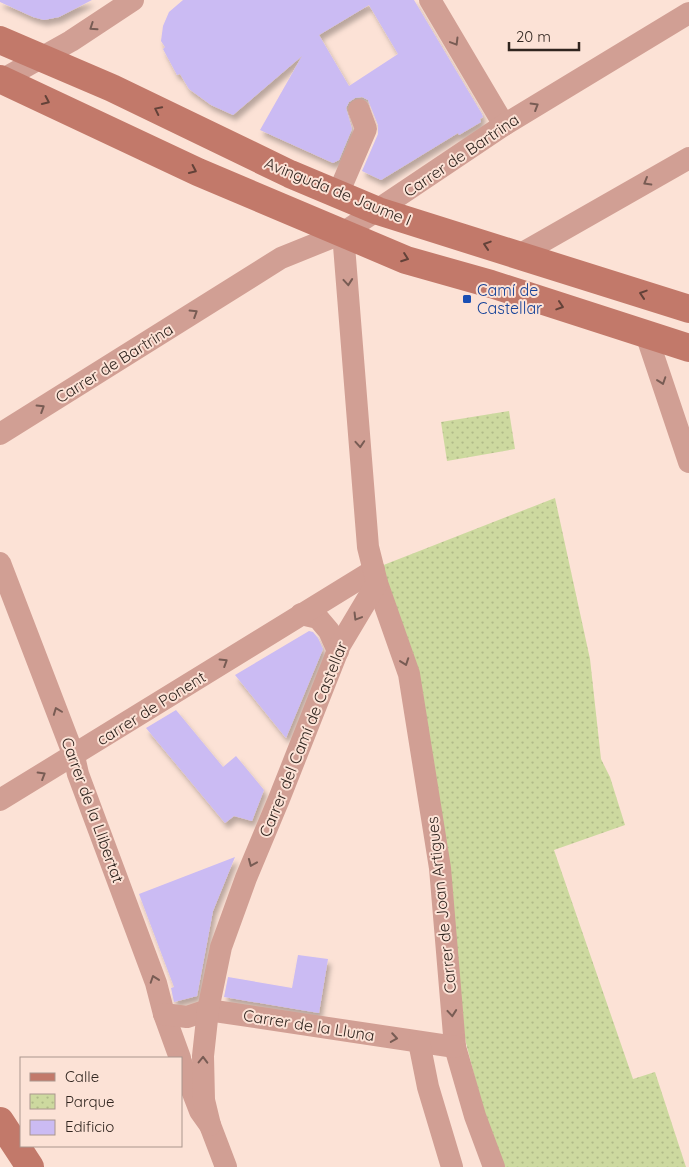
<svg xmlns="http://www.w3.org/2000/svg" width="689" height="1167" font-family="Quicksand,sans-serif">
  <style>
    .park { fill: url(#park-dots) }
    .building { fill: #cbbbf3; fill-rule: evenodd; filter: url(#shadow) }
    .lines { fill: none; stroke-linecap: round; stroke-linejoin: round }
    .street { stroke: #d19f94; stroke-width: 22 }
    .secondary { stroke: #c2796a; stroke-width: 28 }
    .oneway { stroke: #785c54 }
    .oneway2 { stroke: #634239 }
    .transit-dot { fill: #1a4fb4; stroke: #fce2d6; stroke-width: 2 }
    .labels { text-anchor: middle; stroke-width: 4; stroke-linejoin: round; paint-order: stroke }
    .street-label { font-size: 16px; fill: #30251f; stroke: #fce2d6 }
    .transit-label { font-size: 16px; fill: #164399; stroke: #fce2d6; text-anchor: start }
  </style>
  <defs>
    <pattern id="park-dots" width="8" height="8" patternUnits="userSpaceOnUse" patternTransform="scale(1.25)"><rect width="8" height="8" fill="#cdd99f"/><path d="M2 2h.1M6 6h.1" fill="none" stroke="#b0ba88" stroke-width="1.8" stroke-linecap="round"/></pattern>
    <filter id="shadow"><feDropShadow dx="3" dy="5.5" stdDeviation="2.5" flood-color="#0004"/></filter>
  </defs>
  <rect width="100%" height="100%" fill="#fce2d6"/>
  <g class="park">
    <path d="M509 411 515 449 447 461 441 422Z"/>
    <path d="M555 498 590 659 601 759 610 777 625 825 554 850 633 1079 655 1072 686 1167H504L484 1114 466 1043 381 566Z"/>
  </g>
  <g class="building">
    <path d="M0 0H92L59 17 44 20 33 17 0 2Z"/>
    <path d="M183 0H414L482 114 483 117 480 119 481 122 459 135 458 133 381 180 362 171 378 134V125L368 100 362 97 355 98 349 102 346 108 352 129 339 160 333 163 260 130 302 56 233 115 211 105 189 89 180 74 177 75 163 49 165 47 161 41 163 26 169 12ZM369 5 398 54 349 86 319 35Z"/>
    <path d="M309 631 313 632 318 638 323 649 286 738 235 675Z"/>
    <path d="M176 710 223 767 236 756 264 790 252 821 234 816 225 823 146 728Z"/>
    <path d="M235 857 213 911 197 996 174 1002 171 988 174 987 139 894Z"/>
    <path d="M298 955 328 959 319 1013 224 997 228 977 292 988Z"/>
  </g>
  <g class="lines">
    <g class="street">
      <path d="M430 0 504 125"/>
      <path d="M0 81 71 41 133 0"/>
      <path d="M338 194 366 129 359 110"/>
      <path d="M519 255 689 158"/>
      <path d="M646 334 689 462"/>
      <path d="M0 434 281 258 343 233 504 125 689 13"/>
      <path d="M0 563 74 756 78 774 156 983 164 1014 180 1058"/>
      <path d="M377 583 409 674 440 868 455 1047 475 1116 494 1167"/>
      <path d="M301 614 318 618 329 631 338 651"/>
      <path d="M0 800 374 570"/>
      <path d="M164 1014 187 1017 208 1010 455 1047"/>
      <path d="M419 1042 428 1087 452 1167"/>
      <path d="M181 1062 200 1111 210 1125 226 1167"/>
      <path d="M210 1125 204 1100 203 1056 208 1010 221 947 246 878 279 799 340 645 377 583 368 547 343 233"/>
    </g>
    <g class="secondary">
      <path d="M0 40 112 88 290 174 378 211 689 309"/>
      <path d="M0 79 198 172 406 260 491 284 689 348"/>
      <path d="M0 1121 30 1167"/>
    </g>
  </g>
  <defs><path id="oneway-chevron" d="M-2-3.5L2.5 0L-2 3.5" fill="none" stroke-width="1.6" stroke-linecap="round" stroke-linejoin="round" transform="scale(1.25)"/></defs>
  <g class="oneway">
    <use href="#oneway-chevron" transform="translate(93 27) rotate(146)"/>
    <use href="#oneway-chevron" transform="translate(455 42) rotate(59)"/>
    <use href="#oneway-chevron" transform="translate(535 106) rotate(-31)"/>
    <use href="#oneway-chevron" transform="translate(647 182) rotate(150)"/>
    <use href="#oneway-chevron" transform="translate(348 282) rotate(85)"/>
    <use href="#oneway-chevron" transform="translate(194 313) rotate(-32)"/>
    <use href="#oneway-chevron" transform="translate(662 381) rotate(71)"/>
    <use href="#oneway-chevron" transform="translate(41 408) rotate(-32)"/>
    <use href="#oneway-chevron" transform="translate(360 444) rotate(86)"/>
    <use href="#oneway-chevron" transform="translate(357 617) rotate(121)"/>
    <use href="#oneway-chevron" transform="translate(224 662) rotate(-32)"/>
    <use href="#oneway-chevron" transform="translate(405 662) rotate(70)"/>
    <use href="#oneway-chevron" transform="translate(57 711) rotate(-111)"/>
    <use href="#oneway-chevron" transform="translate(42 775) rotate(-31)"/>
    <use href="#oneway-chevron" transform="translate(252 863) rotate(113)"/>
    <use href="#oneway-chevron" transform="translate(154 979) rotate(-109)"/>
    <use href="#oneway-chevron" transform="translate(452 1013) rotate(85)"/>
    <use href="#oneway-chevron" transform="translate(394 1038) rotate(9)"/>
    <use href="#oneway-chevron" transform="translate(203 1060) rotate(-89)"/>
  </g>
  <g class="oneway2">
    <use href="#oneway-chevron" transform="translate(46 101) rotate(25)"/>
    <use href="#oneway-chevron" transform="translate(158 110) rotate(-154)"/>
    <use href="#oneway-chevron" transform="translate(193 170) rotate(25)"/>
    <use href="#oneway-chevron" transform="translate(487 245) rotate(-162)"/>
    <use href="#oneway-chevron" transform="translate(405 258) rotate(20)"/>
    <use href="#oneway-chevron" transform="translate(643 294) rotate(-162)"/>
    <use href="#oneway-chevron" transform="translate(560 306) rotate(18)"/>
  </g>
  <rect class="transit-dot" x="462" y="294" width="10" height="10" rx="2.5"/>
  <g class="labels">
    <g class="street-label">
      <text transform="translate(461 155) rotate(-34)" y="6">Carrer de Bartrina</text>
      <text transform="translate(338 191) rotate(22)" y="6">Avinguda de Jaume I</text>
      <text transform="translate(114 363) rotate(-32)" y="6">Carrer de Bartrina</text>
      <text transform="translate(151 708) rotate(-32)" y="6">carrer de Ponent</text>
      <text transform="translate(303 739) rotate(-68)" y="6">Carrer del Camí de Castellar</text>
      <text transform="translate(93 810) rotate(70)" y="6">Carrer de la Llibertat</text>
      <text transform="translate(441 905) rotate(-96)" y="6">Carrer de Joan Artigues</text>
      <text transform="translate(309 1025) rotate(9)" y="6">Carrer de la Lluna</text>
    </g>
    <g class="transit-label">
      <text x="477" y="296">Camí de<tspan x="477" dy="18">Castellar</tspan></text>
    </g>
  </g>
  <rect x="20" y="1057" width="162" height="90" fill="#fce2d6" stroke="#aa968d"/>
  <rect x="30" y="1073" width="25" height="8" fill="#c2796a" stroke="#aa968d"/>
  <text x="65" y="1082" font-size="15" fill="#30251f">Calle</text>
  <rect x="30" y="1094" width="25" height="15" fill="url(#park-dots)" stroke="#aa968d"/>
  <text x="65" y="1107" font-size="15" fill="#30251f">Parque</text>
  <rect x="30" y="1120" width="25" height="15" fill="#cbbbf3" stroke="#aa968d"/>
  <text x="65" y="1132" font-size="15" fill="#30251f">Edificio</text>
  <path d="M509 42v8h70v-8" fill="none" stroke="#30251f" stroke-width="2.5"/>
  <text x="516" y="42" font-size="15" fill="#30251f" stroke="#fce2d6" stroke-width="4" paint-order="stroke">20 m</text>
</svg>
